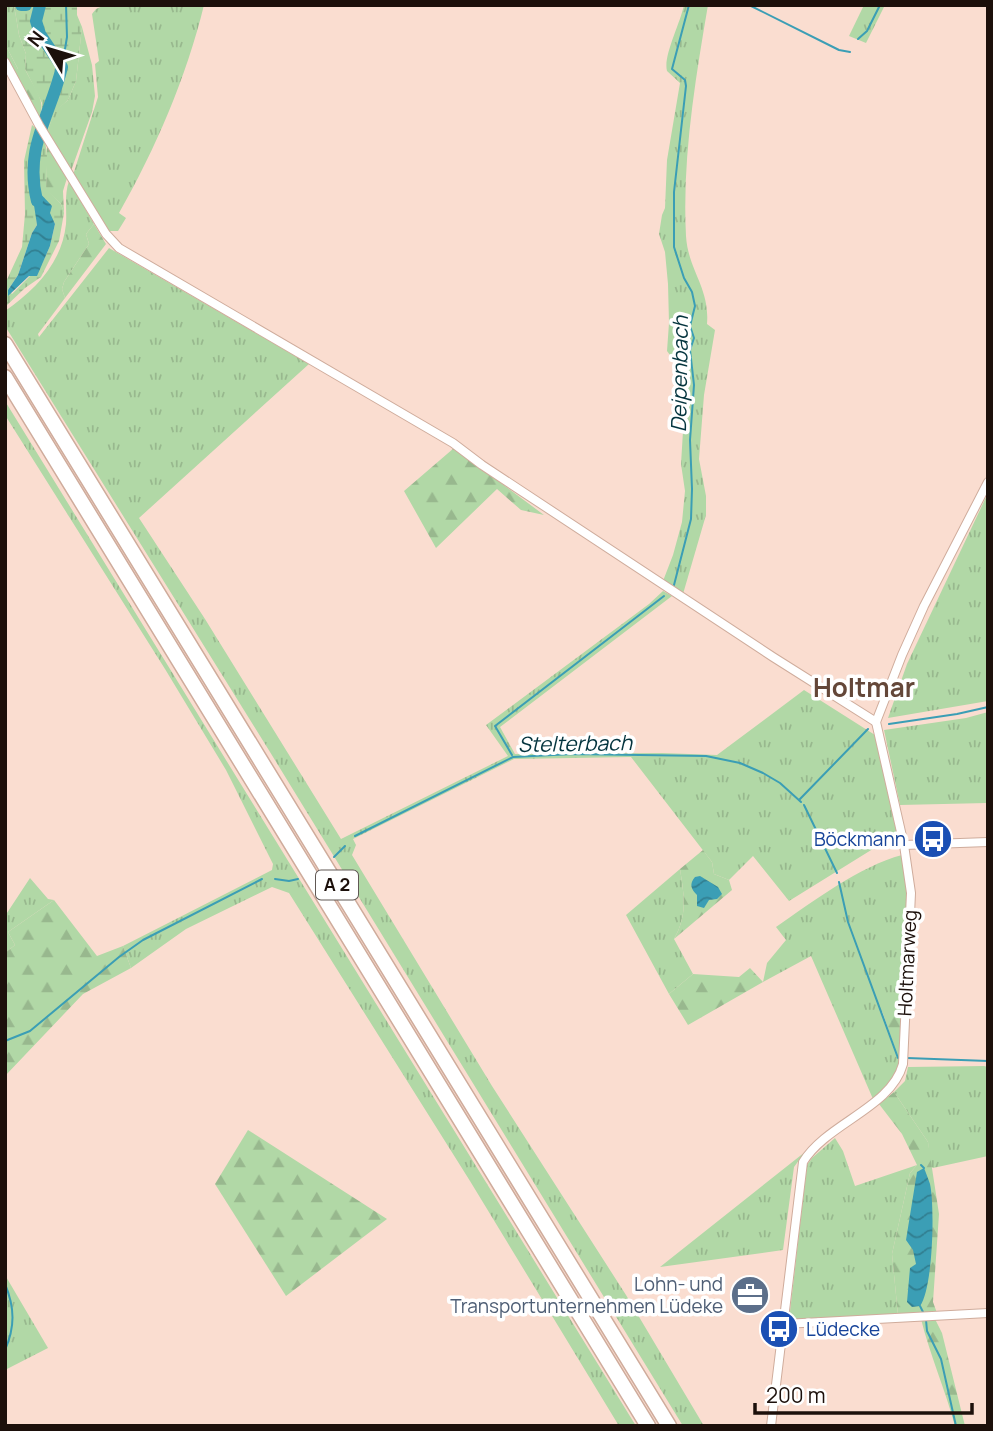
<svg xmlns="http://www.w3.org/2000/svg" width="993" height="1431" font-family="Manrope,sans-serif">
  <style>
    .grass { fill: url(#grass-tufts) }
    .forest { fill: url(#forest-firs) }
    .wetland { fill: url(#wetland-marsh); fill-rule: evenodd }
    .water { fill: url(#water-waves) }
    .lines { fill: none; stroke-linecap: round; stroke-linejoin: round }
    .stream { stroke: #3b9eb5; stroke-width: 2 }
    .river { stroke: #3b9eb5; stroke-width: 12 }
    .minor-casing { stroke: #cfac9c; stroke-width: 10 }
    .motorway-casing { stroke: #cfac9c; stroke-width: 17 }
    .minor { stroke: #fff; stroke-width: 8 }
    .motorway { stroke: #fff; stroke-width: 14 }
    .labels { text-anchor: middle; stroke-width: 7; stroke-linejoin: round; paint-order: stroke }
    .shield { fill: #fff; stroke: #605854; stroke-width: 2 }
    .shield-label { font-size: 18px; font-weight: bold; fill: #1c100b }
    .transit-label { font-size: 19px; fill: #164399; stroke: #fff; text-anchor: end }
    .street-label { font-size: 19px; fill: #1c100b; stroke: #fff }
    .service-label { font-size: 19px; fill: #4e5e75; stroke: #fff; text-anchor: end }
    .water-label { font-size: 21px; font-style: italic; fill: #04343e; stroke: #fff }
    .district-label { font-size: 26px; font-weight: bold; fill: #644739; stroke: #fff }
  </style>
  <defs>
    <pattern id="grass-tufts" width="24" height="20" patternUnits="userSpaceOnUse" patternTransform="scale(1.75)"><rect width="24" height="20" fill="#b1d8a6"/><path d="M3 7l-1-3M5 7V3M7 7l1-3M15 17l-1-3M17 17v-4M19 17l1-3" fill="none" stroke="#98b88e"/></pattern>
    <pattern id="forest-firs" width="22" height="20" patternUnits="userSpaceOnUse" patternTransform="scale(1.75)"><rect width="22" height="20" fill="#b1d8a6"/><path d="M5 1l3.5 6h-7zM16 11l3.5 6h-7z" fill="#98b88e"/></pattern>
    <pattern id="wetland-marsh" width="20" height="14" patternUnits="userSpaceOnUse" patternTransform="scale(1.75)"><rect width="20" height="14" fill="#b1d8a6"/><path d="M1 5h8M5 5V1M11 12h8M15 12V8" fill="none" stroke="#98b88e"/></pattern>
    <pattern id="water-waves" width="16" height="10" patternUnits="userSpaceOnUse" patternTransform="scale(1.75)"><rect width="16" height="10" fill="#3b9eb5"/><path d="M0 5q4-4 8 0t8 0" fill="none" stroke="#317f91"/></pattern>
  </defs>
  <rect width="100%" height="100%" fill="#faddd0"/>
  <g class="grass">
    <path d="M5 5H14L19 35 26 54 25 69H18L5 44Z"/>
    <path d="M105 5H204C186 78 156 148 119 213L126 218 118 231H108L73 175 98 97 95 64 99 61 92 14 96 9Z"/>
    <path d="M684 5H708C695 81 682 160 686 236 688 270 710 288 707 324L715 330 704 395 699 459 706 496V515L683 594 663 581 673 555 682 522 685 491 681 464 686 382 682 371 667 351 669 323 668 284 665 252 659 234 662 215 665 208 667 160 680 83 667 71C663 56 680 24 684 5Z"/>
    <path d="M864 5H885L866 43 849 36Z"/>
    <path d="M82 27 92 65 95 96 92 112 71 171 47 132 55 111 68 100 76 81Z"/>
    <path d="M69 181 94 224 86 234 89 244 64 282 62 289 65 298 38 334 39 337 109 248 309 364 139 518 205 619 341 839 508 756 486 725 649 604 663 591 672 596 500 727 515 754 662 753 717 755 804 690 875 735 897 834 789 901 753 856 729 880 714 874 712 862 631 757 514 759 353 839 356 845 352 855 492 1086 626 1295 704 1426H683L270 752 5 326V311C35 290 62 263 66 224 67 210 64 195 69 181Z"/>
    <path d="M5 401 636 1426H619L470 1181 289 893 272 887 186 929 131 968 123 946 272 870 273 864 226 770 165 669 5 415Z"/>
    <path d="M988 493V701L888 718 907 664Z"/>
    <path d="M988 712V837L987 803 900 805 884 730 966 718Z"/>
    <path d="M902 855 907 890 903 1011 882 1012 900 1063 891 1084 873 1099 811 956 763 982 767 963 786 940 776 927C812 902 860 866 902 855Z"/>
    <path d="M680 869C684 895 688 915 674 939L693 974 669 994 626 915Z"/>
    <path d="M30 878 48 899 54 900 8 932 15 945 5 953V916Z"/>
    <path d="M984 1066 988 1067V1156L933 1168 930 1166 928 1142 894 1092 905 1081 908 1067Z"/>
    <path d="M835 1138 843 1151 855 1186 917 1165 910 1173 892 1254 898 1315 789 1320 807 1165 812 1158Z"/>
    <path d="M805 1152 794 1167 783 1250 660 1267Z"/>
    <path d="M5 1275 48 1348 5 1370Z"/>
  </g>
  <g class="forest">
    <path d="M5 44 18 69H25C32 85 48 102 39 118L5 58Z"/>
    <path d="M47 146 67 178 63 191 64 213 61 204 46 190Z"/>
    <path d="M94 224 106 244 65 298 62 289 64 282 89 244 86 234Z"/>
    <path d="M454 448 544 515 521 510 497 489 436 548 404 491Z"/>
    <path d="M703 850 712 862 714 874 729 880 732 890 674 939C688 915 684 895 680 869Z"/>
    <path d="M54 900 97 956 123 946 131 968 83 994 5 1076V953L15 945 8 932Z"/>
    <path d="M750 968 763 982 688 1025 669 994 693 974 739 977Z"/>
    <path d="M882 1011H903L900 1063Z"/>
    <path d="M894 1092 928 1142 939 1214 933 1302 937 1313 898 1315 892 1254 910 1173 917 1165 902 1134 879 1104Z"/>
    <path d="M248 1130 387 1219 286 1296 215 1184Z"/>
    <path d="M921 1319H935L942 1333 965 1426H955C945 1389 930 1355 921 1319Z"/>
  </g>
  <g class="wetland">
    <path d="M14 5H77V15L82 27 76 81 68 100 55 112 47 132 39 118 42 112V103L25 69 26 54 19 35Z"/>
    <path d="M32 125C53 139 46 167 46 189L61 204 64 213 59 241 41 277 25 288 5 307V284L22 247 25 214 24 161ZM34 187 55 224 50 246 42 264 12 294 8 290 18 275 32 233 37 225Z"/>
  </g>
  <g class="water">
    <path d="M34 187 52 206 50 213 55 224 50 246 37 276H29L8 296V290L18 275 32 233 37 225 32 192Z"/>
    <path d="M700 876 718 887 722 894 717 899 709 900 704 908 697 906V895C691 889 689 884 695 877Z"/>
    <path d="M924 1168C926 1173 928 1178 930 1184 935 1206 933 1289 920 1306L912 1307 907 1302 910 1268 916 1264 913 1250 906 1240 917 1172Z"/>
  </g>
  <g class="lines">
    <g class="stream">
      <path d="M749 5 839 50 850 52"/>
      <path d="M858 39 867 31 880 5"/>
      <path d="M62 67 67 37 66 5"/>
      <path d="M674 585 691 519 692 489 690 440 694 385 690 350 694 338 690 326 695 306 692 292 684 278 674 247V192L686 86 685 80 672 69 689 5"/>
      <path d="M889 724 957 714 988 707"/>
      <path d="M512 755 495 726 664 596"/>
      <path d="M800 799 868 729"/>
      <path d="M804 805 837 873"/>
      <path d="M355 836 513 757 573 754 706 756 740 763 763 773 780 783 801 802"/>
      <path d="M334 857 345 846"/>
      <path d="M275 879 289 881 298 879"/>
      <path d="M839 882 848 922 898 1058"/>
      <path d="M5 1041 30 1031 119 957 143 940 262 879"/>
      <path d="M907 1058 988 1061"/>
      <path d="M921 1165 924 1168"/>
      <path d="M5 1284C15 1308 15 1327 5 1350"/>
      <path d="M920 1306 923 1312"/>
      <path d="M926 1320 927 1331 941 1359 956 1426"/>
    </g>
    <g class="river">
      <path d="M21 5H26"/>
      <path d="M37 201C24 147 50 117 62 67L40 34 36 21 40 5"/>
    </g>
    <g class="minor-casing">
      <g id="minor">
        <path d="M5 62 39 125 106 234 119 248 453 443 482 465 773 657 876 722"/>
        <path d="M904 845 988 842"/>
        <path d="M784 1324 988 1313"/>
        <path d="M771 1426 803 1162C827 1123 891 1108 903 1064L911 893 904 845 876 722 902 655 924 606 988 482"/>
      </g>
    </g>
    <g class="motorway-casing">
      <g id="motorway">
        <path d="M5 344 669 1426"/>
        <path d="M5 377 648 1426"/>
      </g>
    </g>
    <use href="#minor" class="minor"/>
    <use href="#motorway" class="motorway"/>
  </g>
  <defs>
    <g id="bus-disc" transform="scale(2.0125)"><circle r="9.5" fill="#1a4fb4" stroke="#fff"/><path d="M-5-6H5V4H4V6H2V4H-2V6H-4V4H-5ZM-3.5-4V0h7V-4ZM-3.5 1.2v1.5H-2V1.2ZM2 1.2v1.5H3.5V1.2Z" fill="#fff"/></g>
    <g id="office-disc" transform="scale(2.0125)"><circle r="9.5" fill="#5c6f8a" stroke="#fff"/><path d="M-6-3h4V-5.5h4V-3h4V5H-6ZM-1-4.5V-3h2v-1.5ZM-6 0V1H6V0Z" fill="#fff"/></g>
  </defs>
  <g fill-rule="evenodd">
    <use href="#bus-disc" x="933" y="839"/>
    <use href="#office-disc" x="750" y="1295"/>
    <use href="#bus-disc" x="779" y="1329"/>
  </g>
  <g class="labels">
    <rect class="shield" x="316" y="870.5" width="42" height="29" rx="5"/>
    <g class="shield-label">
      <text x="337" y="891">A 2</text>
    </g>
    <g class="transit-label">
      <text x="906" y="846">Böckmann</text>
      <text x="806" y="1336" text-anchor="start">Lüdecke</text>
    </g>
    <g class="street-label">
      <text transform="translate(907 963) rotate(-87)" y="7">Holtmarweg</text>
    </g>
    <g class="service-label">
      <text x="723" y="1291">Lohn- und<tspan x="723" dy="22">Transportunternehmen Lüdeke</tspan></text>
    </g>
    <g class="water-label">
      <text transform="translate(680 374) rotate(-89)" y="7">Deipenbach</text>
      <text transform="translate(575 744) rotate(-1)" y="7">Stelterbach</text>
    </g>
    <g class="district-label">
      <text x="864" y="697">Holtmar</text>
    </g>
  </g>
  <rect width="993" height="1431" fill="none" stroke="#1c100b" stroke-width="14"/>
  <g transform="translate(49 49) rotate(308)" stroke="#ffffff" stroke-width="5" paint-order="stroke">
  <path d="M0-5L12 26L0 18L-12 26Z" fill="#1c100b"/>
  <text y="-10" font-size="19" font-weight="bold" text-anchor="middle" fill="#1c100b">N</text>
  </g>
  <path d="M755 1403v10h217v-10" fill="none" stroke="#1c100b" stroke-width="3.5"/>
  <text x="766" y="1403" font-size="21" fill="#1c100b" stroke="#ffffff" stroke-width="5" paint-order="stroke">200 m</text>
</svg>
